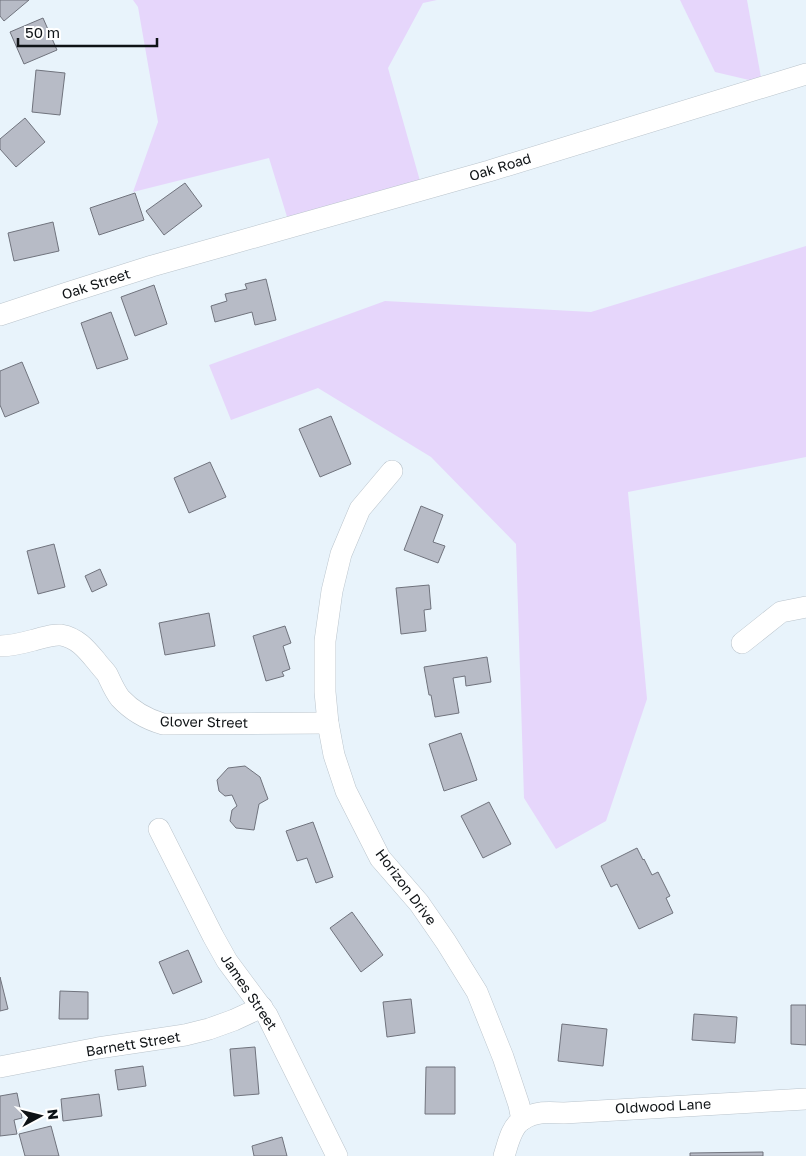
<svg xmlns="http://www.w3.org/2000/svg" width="806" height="1156" font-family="'Golos Text',sans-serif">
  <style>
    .green { fill: #e6d6fb }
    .building { fill: #b7bbc6; stroke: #70737d }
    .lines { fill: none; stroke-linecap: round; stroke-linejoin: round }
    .street-casing { stroke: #bac4cc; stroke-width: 22 }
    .street { stroke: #fff; stroke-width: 21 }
    .labels { text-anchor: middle; stroke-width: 4.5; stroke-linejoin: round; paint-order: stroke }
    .street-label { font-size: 14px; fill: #0f1316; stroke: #fff }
  </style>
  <rect width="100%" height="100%" fill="#e8f3fb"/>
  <g class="green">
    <path d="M133 0H437L423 3 388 68 424 195 292 233 269 158 133 192 158 122 138 7Z"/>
    <path d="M680 0H747L762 83 715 72Z"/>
    <path d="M806 246V457L628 492 647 699 606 821 556 849 524 798 516 544 431 457 318 388 231 420 209 365 385 301 591 312Z"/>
  </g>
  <g class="building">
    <path d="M0 0H29L4 21 0 16Z"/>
    <path d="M43 18 57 50 24 64 10 32Z"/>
    <path d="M36 70 65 73 60 115 32 112Z"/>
    <path d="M25 118 45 142 16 167 0 149V139Z"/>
    <path d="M185 183 202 206 164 235 146 211Z"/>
    <path d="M135 193 144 220 99 235 90 208Z"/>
    <path d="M53 222 59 251 14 261 8 233Z"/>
    <path d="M266 279 276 320 255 325 252 312 215 322 211 306 227 301 225 294 247 289 245 284Z"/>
    <path d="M154 285 167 324 135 336 121 297Z"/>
    <path d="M111 312 128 359 97 369 81 323Z"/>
    <path d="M22 362 39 403 5 417 0 405V371Z"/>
    <path d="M331 416 351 464 320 477 299 429Z"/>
    <path d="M210 462 226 497 189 513 174 478Z"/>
    <path d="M421 506 443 515 433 542 445 546 438 563 404 550Z"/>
    <path d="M54 544 65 587 38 594 27 551Z"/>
    <path d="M100 569 107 585 92 592 85 576Z"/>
    <path d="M429 585 431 609 424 610 426 631 401 634 396 588Z"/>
    <path d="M209 613 215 646 165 655 159 623Z"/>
    <path d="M285 626 291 643 283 646 290 669 282 672 284 676 266 681 253 636Z"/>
    <path d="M487 657 491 682 466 686 465 676 453 678 459 713 435 717 431 695H429L424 667Z"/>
    <path d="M461 733 477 780 444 791 429 744Z"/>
    <path d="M245 766 260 777 268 799 259 804 254 830 236 828 230 821 232 810 237 806 232 795 225 796 219 791 217 780 228 768Z"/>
    <path d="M489 802 511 844 483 858 461 816Z"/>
    <path d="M313 822 333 877 316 883 307 858 297 861 286 831Z"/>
    <path d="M637 848 643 860 644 859 652 875 658 872 670 896 666 898 673 913 639 929 617 884 611 887 601 866Z"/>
    <path d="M352 912 383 955 361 972 330 928Z"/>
    <path d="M188 950 202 982 173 994 159 962Z"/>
    <path d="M0 977 8 1009 0 1011Z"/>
    <path d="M60 991 88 992V1019H59Z"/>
    <path d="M411 999 415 1033 387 1037 383 1002Z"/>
    <path d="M791 1005H806V1045L791 1044Z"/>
    <path d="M694 1014 737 1017 735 1043 692 1040Z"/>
    <path d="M562 1024 607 1029 603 1066 558 1061Z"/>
    <path d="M255 1047 259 1094 234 1096 230 1049Z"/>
    <path d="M143 1066 146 1086 118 1090 115 1070Z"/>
    <path d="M426 1067H455V1114H425Z"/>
    <path d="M17 1093 22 1118 14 1120 17 1134 0 1136V1096Z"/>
    <path d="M99 1094 102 1116 63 1121 61 1099Z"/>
    <path d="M51 1126 59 1156H25L19 1134Z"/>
    <path d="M282 1137 287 1156H254L252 1146Z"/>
    <path d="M763 1152V1156H690V1153Z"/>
  </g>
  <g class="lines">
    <g class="street-casing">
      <g id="street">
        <path d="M0 315 67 293 152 266 489 171 806 74"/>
        <path d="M392 471 360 509 341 554 332 591 325 641V692L328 723 334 755 346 791 380 858 419 903 446 942 477 992 503 1057 519 1105 522 1120C511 1127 508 1144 504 1156"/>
        <path d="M742 643 781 612 806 607"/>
        <path d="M0 646C12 646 23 643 34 640 43 638 51 634 61 635 78 638 87 650 97 662 100 666 104 670 107 674 111 682 114 690 120 698 132 711 146 719 163 724L328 723"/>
        <path d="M159 829 213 936 227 961 267 1015 337 1156"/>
        <path d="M0 1067 98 1048 185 1035 209 1029 234 1020 262 1007"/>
        <path d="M522 1120C535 1111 549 1112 564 1113L806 1099"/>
      </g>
    </g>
    <use href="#street" class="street"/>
  </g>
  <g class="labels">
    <g class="street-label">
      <text transform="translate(500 167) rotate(-17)" y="5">Oak Road</text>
      <text transform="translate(96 284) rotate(-18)" y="5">Oak Street</text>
      <text transform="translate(204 722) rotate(1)" y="5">Glover Street</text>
      <text transform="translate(406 887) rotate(53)" y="5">Horizon Drive</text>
      <text transform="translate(249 992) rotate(56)" y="5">James Street</text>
      <text transform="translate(133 1044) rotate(-9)" y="5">Barnett Street</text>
      <text transform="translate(663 1106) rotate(-3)" y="5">Oldwood Lane</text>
    </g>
  </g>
  <g transform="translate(40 1116) rotate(83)" stroke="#ffffff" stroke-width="4" paint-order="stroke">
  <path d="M0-4L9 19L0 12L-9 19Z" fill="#0f1316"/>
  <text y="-8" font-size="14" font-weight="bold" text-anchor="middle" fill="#0f1316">N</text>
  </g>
  <path d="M18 38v8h139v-8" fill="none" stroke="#0f1316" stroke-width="2.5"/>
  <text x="25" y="38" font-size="15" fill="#0f1316" stroke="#ffffff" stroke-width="4" paint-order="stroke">50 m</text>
</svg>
